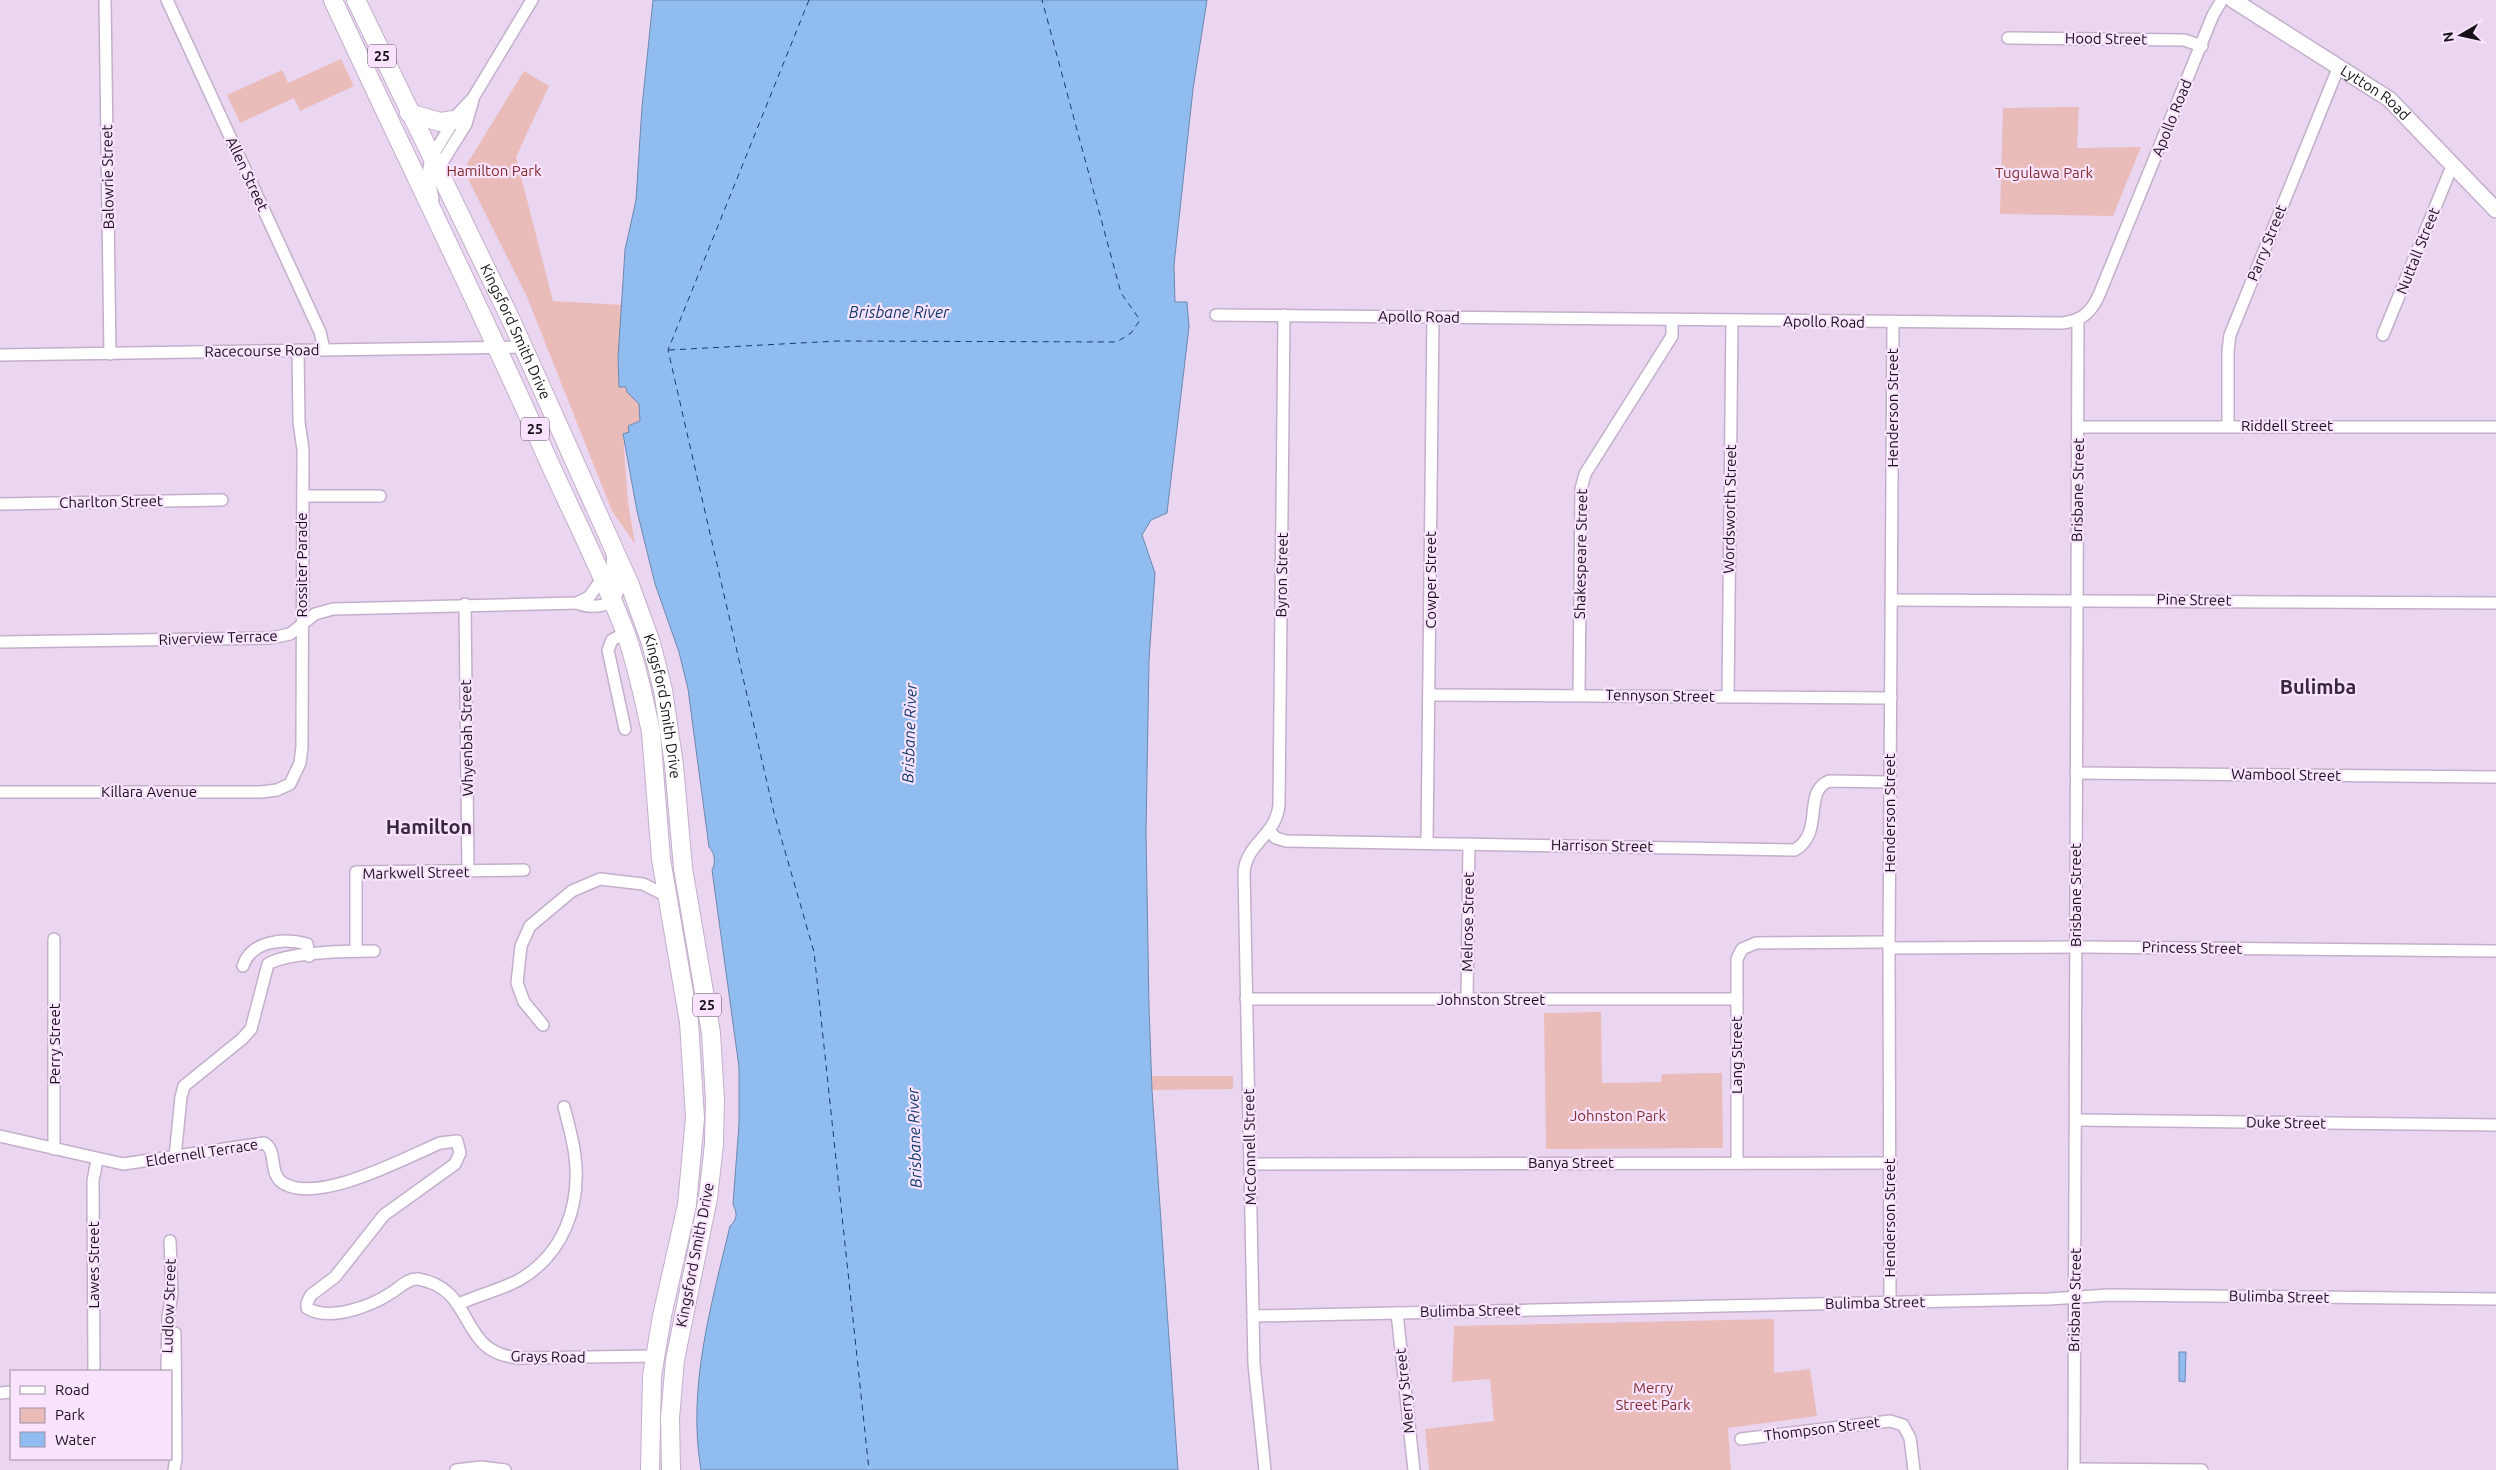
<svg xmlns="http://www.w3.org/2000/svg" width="2496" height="1470" font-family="Ubuntu,sans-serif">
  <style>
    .green { fill: #e9bcb9 }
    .water { fill: #91bcef; stroke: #6c88af }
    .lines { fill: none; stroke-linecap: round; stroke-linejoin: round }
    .ferry { stroke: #113c6b; stroke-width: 1; stroke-dasharray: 6 5; stroke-linecap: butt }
    .minor-casing { stroke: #c3afca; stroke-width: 14 }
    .major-casing { stroke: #c3afca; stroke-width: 18 }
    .highway-casing { stroke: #c3afca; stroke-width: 20 }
    .minor { stroke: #fff; stroke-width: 11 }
    .major { stroke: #fff; stroke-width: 15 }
    .highway { stroke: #fff; stroke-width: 18 }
    .labels { text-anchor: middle; stroke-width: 4.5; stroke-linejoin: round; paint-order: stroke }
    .shield { fill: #f9e3ff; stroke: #5b4f5e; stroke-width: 1 }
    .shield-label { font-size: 14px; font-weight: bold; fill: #171019 }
    .street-label { font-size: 15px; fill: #171019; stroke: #f9e3ff }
    .park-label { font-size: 15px; fill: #812d2e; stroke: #f9e3ff }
    .water-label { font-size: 16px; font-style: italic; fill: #113c6b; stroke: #f9e3ff }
    .district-label { font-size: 20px; font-weight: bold; fill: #39293e; stroke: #f9e3ff }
  </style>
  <rect width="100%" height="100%" fill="#ebd6f2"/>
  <g class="green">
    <path d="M341 59 354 86 300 111 294 98 240 123 227 95 282 70 288 83Z"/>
    <path d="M524 71 549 86 516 157 553 301 623 305 618 358 619 387H626L627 392 639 404 640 421 628 426 629 432 623 434 628 502 635 544 612 511 527 297 468 179 467 164Z"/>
    <path d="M2079 107 2077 148 2141 147 2113 216 2000 214 2003 108Z"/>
    <path d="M1601 1012 1602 1083 1661 1082 1662 1074 1722 1073 1723 1148 1546 1149 1544 1013Z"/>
    <path d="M1152 1076H1233V1089L1152 1090Z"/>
    <path d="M1774 1319V1373L1810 1369 1817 1416 1728 1428 1731 1470H1429L1425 1429 1494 1421 1490 1379 1452 1382 1454 1326Z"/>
  </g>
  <g class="water">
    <path d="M653 0H1207L1193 89 1174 265 1175 302H1187L1189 327 1167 513 1151 520 1142 535 1155 573 1149 660 1146 833 1149 1007 1152 1090 1178 1470H701C687 1388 711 1306 730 1226 738 1219 737 1213 733 1204L739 1124V1067L712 870C716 863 715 853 709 847L688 689 679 652 655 584 637 511 623 434 629 432 628 426 640 421 639 404 627 392 626 387H619L618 358 625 250 636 200 642 107Z"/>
    <path d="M2179 1352H2186L2185 1382 2179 1381Z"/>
  </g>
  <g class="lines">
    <g class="ferry">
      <path d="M809 0 668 350 774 813 814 952 869 1470"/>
      <path d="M669 350 838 341 1117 342 1131 333 1140 320 1121 293 1042 0"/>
    </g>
    <g class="minor-casing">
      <g id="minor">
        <path d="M105 0 110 354"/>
        <path d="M167 0 320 332 324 349"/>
        <path d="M2008 38 2184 40 2202 46"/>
        <path d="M439 173 441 164 466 124 473 100"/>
        <path d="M433 199 428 173 431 158 457 115 473 98 532 0"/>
        <path d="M1216 315 2063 323C2082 320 2091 313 2099 295L2213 15 2222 0"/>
        <path d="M2383 335 2452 166"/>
        <path d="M0 355 523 347"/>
        <path d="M2228 426V350L2230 335 2339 66"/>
        <path d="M2079 427H2496"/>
        <path d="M303 496H380"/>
        <path d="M0 504 222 500"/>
        <path d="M1891 600 2496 603"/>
        <path d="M577 603C591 609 618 608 618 587 617 581 614 577 613 572 611 566 613 558 613 552"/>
        <path d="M465 604 468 871"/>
        <path d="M0 642 271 638 290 634 315 614 333 609 577 603 589 597 602 579"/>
        <path d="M1430 695 1891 698"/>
        <path d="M1579 695 1581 489 1585 474 1672 336V319"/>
        <path d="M1728 697 1732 320"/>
        <path d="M625 729 608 650 612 640 625 633"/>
        <path d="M2076 773 2496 777"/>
        <path d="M0 792H261L277 790 290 784 300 763 302 747 303 450 299 422 298 350"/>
        <path d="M1269 831 1276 838 1286 841 1795 850C1825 832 1802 792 1829 781L1890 782"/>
        <path d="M1427 843 1433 317"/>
        <path d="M1889 948 2084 947 2496 951"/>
        <path d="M356 951V872L524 870"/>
        <path d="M243 966C251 940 285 938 307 944L309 956"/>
        <path d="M1246 999H1737"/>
        <path d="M1467 1000 1469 844"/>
        <path d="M543 1025 524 1002 517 983 521 946 530 926 572 891 600 879 643 884 667 896"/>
        <path d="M2077 1120 2496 1125"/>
        <path d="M0 1136 123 1164 264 1143C278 1150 268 1174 283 1183 318 1205 405 1158 440 1143L457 1141 460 1153 455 1164 384 1215 335 1277 311 1295 307 1303V1308C330 1322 371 1306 391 1293 399 1288 408 1278 418 1279 478 1289 456 1355 521 1358L655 1356"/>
        <path d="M54 1149V939"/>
        <path d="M175 1157 181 1097 184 1086 242 1039 251 1029 268 964C288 952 350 951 374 951"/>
        <path d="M1737 1163V959L1742 949 1756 943 1889 942"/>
        <path d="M1251 1164 1891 1163"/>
        <path d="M1890 1302 1889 948 1893 323"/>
        <path d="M459 1304C478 1295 500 1290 519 1280 564 1254 581 1205 575 1156 573 1139 568 1123 564 1107"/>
        <path d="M1397 1313 1414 1470"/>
        <path d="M1253 1316 2049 1299 2109 1295 2496 1299"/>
        <path d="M94 1371 93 1181 97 1160"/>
        <path d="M167 1371 168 1317 172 1294 170 1241"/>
        <path d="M0 1393 11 1392"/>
        <path d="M1741 1439 1890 1421 1903 1425 1910 1438 1914 1470"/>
        <path d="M2074 1469 2202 1470"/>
        <path d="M174 1470 176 1459 175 1333"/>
        <path d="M456 1470 481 1467 505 1470"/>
        <path d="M1265 1470 1254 1364 1244 872C1247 842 1276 836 1279 805L1284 315"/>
        <path d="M2074 1470 2078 320"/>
      </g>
    </g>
    <g class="major-casing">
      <g id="major">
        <path id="s1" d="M2233 0 2389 99 2496 210"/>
      </g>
    </g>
    <g class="highway-casing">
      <g id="highway">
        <path d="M333 0C404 154 480 306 549 462 575 519 604 576 626 634 637 666 644 699 651 732L661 859 689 1022 695 1118 687 1205 662 1316 652 1376 650 1470"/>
        <path id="s2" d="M356 0 511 320 630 585 651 643 663 690 674 765 683 868 711 1033 715 1100 714 1144 708 1198 675 1360 670 1418 671 1470"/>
        <path d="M409 113 440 122 454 120"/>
      </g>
    </g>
    <use href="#minor" class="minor"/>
    <use href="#major" class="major"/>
    <use href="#highway" class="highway"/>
  </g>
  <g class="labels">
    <g class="shield">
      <rect x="368" y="44.5" width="28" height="23" rx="4"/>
      <rect x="521" y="417.5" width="28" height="23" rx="4"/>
      <rect x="693" y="993.5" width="28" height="23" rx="4"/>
    </g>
    <g class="shield-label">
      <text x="382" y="61">25</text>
      <text x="535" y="434">25</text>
      <text x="707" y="1010">25</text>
    </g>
    <g class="street-label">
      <text transform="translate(2106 39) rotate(1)" y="5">Hood Street</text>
      <text dy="5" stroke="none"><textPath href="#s1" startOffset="170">Lytton Road</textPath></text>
      <text transform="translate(2172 118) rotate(-68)" y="5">Apollo Road</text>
      <text transform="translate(247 174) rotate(65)" y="5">Allen Street</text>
      <text transform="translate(108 177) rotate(-91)" y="5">Balowrie Street</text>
      <text transform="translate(2267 243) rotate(-68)" y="5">Parry Street</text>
      <text transform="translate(2418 251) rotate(-68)" y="5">Nuttall Street</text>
      <text transform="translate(1419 317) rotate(1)" y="5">Apollo Road</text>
      <text transform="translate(1824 322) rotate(1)" y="5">Apollo Road</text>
      <text dy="5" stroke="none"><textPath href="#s2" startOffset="368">Kingsford Smith Drive</textPath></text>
      <text transform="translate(262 351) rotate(-1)" y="5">Racecourse Road</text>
      <text transform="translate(1893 408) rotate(-90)" y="5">Henderson Street</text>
      <text x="2287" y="431">Riddell Street</text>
      <text transform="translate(2078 490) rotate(-89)" y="5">Brisbane Street</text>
      <text transform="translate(111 502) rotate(-1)" y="5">Charlton Street</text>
      <text transform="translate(1730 509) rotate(-89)" y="5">Wordsworth Street</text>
      <text transform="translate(1581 554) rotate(-89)" y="5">Shakespeare Street</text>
      <text transform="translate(302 565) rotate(-90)" y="5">Rossiter Parade</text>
      <text transform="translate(1282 575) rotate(-89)" y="5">Byron Street</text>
      <text transform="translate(1431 580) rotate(-90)" y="5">Cowper Street</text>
      <text transform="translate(2194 600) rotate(1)" y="5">Pine Street</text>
      <text transform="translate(218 638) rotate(-2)" y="5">Riverview Terrace</text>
      <text transform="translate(1660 696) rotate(1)" y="5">Tennyson Street</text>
      <text dy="5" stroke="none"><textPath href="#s2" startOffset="772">Kingsford Smith Drive</textPath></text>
      <text transform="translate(467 738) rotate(-91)" y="5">Whyenbah Street</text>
      <text transform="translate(2286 775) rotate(1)" y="5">Wambool Street</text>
      <text x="149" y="797">Killara Avenue</text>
      <text transform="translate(1890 813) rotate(-90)" y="5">Henderson Street</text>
      <text transform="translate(1602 846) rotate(1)" y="5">Harrison Street</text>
      <text transform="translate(416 873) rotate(-1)" y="5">Markwell Street</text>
      <text transform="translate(2076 895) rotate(-90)" y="5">Brisbane Street</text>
      <text transform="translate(1468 922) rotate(-89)" y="5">Melrose Street</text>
      <text transform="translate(2192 948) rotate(1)" y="5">Princess Street</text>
      <text x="1491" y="1005">Johnston Street</text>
      <text transform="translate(55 1044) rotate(-90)" y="5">Perry Street</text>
      <text transform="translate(1737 1055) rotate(-90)" y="5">Lang Street</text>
      <text transform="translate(2286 1123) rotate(1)" y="5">Duke Street</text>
      <text transform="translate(1250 1147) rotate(-91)" y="5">McConnell Street</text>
      <text transform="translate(202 1153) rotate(-9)" y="5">Eldernell Terrace</text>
      <text x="1571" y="1168">Banya Street</text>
      <text transform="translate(1890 1218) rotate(-90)" y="5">Henderson Street</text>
      <text transform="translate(695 1255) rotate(-79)" y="5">Kingsford Smith Drive</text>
      <text transform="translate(94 1265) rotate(-90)" y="5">Lawes Street</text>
      <text transform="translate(2279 1297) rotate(1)" y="5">Bulimba Street</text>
      <text transform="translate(2075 1300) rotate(-89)" y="5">Brisbane Street</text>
      <text transform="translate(1875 1303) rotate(-1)" y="5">Bulimba Street</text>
      <text transform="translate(169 1306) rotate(-88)" y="5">Ludlow Street</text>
      <text transform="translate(1470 1311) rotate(-1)" y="5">Bulimba Street</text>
      <text transform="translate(548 1357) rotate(1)" y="5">Grays Road</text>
      <text transform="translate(1405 1391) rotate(-96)" y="5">Merry Street</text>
      <text transform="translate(1822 1429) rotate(-7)" y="5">Thompson Street</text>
    </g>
    <g class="park-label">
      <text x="494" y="176">Hamilton Park</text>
      <text x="2044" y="178">Tugulawa Park</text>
      <text x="1618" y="1121">Johnston Park</text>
      <text x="1653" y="1393">Merry<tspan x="1653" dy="17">Street Park</tspan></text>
    </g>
    <g class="water-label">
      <text x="899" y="318">Brisbane River</text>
      <text transform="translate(909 733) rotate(-88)" y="6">Brisbane River</text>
      <text transform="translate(914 1138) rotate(-92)" y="6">Brisbane River</text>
    </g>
    <g class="district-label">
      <text x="2318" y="694">Bulimba</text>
      <text x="429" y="834">Hamilton</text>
    </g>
  </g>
  <rect x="10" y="1370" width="162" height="90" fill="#f9e3ff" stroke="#9f8fa3"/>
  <rect x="20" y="1386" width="25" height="8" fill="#ffffff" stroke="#9f8fa3"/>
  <text x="55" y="1395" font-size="15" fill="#171019">Road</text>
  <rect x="20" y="1408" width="25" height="15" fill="#e9bcb9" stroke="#9f8fa3"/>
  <text x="55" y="1420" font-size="15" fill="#171019">Park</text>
  <rect x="20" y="1432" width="25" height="15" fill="#91bcef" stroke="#9f8fa3"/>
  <text x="55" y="1445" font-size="15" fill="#171019">Water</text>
  <g transform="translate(2461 35) rotate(261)" stroke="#f9e3ff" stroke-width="4" paint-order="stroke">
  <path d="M0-4L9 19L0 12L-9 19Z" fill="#171019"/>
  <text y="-8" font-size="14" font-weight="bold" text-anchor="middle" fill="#171019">N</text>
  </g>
</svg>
